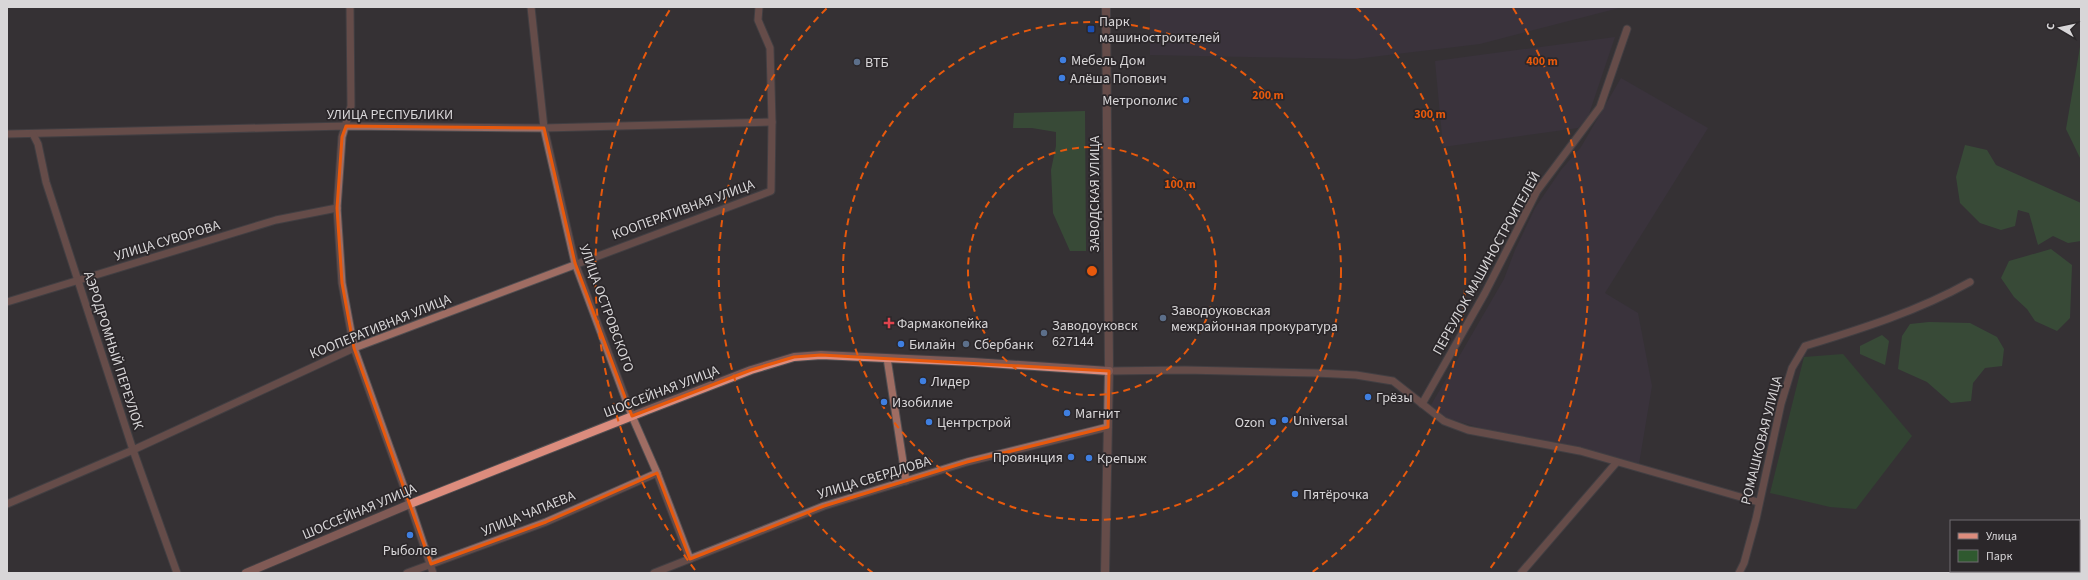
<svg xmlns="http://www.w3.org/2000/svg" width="2088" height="580" font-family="'Source Sans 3',sans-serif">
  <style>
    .industrial { fill: #403545 }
    .green { fill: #2f592f }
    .forest { fill: #3c693b }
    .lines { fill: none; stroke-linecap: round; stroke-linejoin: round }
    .minor-casing { stroke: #524f52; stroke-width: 9 }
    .tertiary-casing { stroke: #524f52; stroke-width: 10 }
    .secondary-casing { stroke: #524f52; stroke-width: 10 }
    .minor { stroke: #9f6d63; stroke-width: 7 }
    .tertiary { stroke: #9f6d63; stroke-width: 8 }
    .secondary { stroke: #dc8c7d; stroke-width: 8 }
    .marked { fill: none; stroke: #e8590c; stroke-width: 3; stroke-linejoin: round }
    .ring { fill: none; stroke: #e8590c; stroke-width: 2; stroke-dasharray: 7 5 }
    .transit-dot { fill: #1a4fb4; stroke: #2b272a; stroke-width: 1.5 }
    .shop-dot { fill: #3f7fe0; stroke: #2b272a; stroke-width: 1.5 }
    .service-dot { fill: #5c6f8a; stroke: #2b272a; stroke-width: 1.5 }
    .health-dot { fill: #e0444e; stroke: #2b272a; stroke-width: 1.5 }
    .labels { text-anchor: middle; stroke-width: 3.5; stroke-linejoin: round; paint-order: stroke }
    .poi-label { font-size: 14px; fill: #d8d6d8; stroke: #2b272a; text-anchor: start }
    .street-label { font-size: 14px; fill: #d8d6d8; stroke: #2b272a }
    .centre { fill: #e8590c; stroke: #2b272a; stroke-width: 2 }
    .ring-label { font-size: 12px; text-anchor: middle; font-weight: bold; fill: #e8590c; stroke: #2b272a; stroke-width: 3.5; stroke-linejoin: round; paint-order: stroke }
  </style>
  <rect width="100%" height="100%" fill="#353134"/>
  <g class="industrial">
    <path d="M1150 7H1623L1480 44 1355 59 1150 55Z"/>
    <path d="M1615 37 1588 117 1578 128 1443 147 1435 61Z"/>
    <path d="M1621 78 1708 128 1605 293 1638 313 1652 386 1639 464 1575 448 1494 432 1444 417 1431 405 1504 279 1515 250 1535 208 1561 170 1581 147Z"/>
  </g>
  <path class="green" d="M1843 354 1912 436 1856 509 1830 507 1770 493 1804 357Z"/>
  <g class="forest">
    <path d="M2081 41V160L2066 129Z"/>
    <path d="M1085 111 1086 251H1070L1053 213 1051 170 1056 146V132L1032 128H1013L1014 113Z"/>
    <path d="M1965 145 1987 150 1996 165 2081 203V241L2068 243 2053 236 2038 245 2029 213 2018 210 2015 226 2001 230 1980 223 1960 203 1956 177Z"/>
    <path d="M2051 249 2072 265 2070 318 2057 331 2035 321 2027 309 2014 297 2001 278 2009 261Z"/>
    <path d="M1929 322 1970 323 1997 337 2004 349 2002 366 1985 368 1973 383 1971 401 1951 403 1927 382 1898 369 1902 336 1910 324Z"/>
    <path d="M1882 335 1889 341 1885 365 1860 354V346Z"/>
  </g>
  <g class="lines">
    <g class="minor-casing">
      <g id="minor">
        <path d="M350 7 351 106 342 137 337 208 342 283 354 348 410 504 433 573"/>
        <path d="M531 7 544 128 575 263 632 416 657 473 690 559"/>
        <path d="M7 134 346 126 544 128 772 122"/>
        <path d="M33 134 38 144 46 182 133 450 177 573"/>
        <path d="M7 302 276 220 337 208"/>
        <path d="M887 358 906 481"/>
        <path d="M1109 371 1185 370 1316 373 1356 375 1393 381 1444 421 1468 430 1580 451 1758 502"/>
        <path d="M1422 404 1485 293 1537 191 1600 107 1627 29"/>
        <path d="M7 504 133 450 354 348 771 191 772 122 770 48 758 20 759 7"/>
        <path d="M407 573 546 522 657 473"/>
        <path d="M654 573 824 506 967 462 1108 427"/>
        <path d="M1521 573 1616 463"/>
        <path d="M1739 573 1744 563 1756 519 1781 404 1792 368 1805 346C1861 329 1918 311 1970 282"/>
      </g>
    </g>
    <g class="tertiary-casing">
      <path id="tertiary" d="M1105 573 1109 371 1106 7"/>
    </g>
    <g class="secondary-casing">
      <path id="secondary" d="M246 573 410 504 645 411 751 370 794 357 821 355 973 362 1109 371"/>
    </g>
    <use href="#minor" class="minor"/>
    <use href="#tertiary" class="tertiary"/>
    <use href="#secondary" class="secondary"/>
  </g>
  <path d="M0 0H2088V580H0ZM346 126 544 128 575 263 632 416 751 370 794 357 821 355 1109 371 1108 427 967 462 824 506 690 559 657 473 546 522 431 564 354 348 342 283 337 208 342 137Z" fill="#353134" fill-opacity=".55" fill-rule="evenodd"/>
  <path class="marked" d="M346 126 544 128 575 263 632 416 751 370 794 357 821 355 1109 371 1108 427 967 462 824 506 690 559 657 473 546 522 431 564 354 348 342 283 337 208 342 137Z"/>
  <g class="ring">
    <circle cx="1092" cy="271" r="124"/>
    <circle cx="1092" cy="271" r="249"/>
    <path d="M873 573A373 373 0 0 1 828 7M1356 7A373 373 0 0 1 1311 573"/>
    <path d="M695 570A497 497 0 0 1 671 8M1513 8A497 497 0 0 1 1489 570"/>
  </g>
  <rect class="transit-dot" x="1087" y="25" width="8" height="8" rx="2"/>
  <g class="shop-dot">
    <circle cx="1063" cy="60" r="4"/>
    <circle cx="1062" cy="78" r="4"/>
    <circle cx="1186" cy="100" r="4"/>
    <circle cx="901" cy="344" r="4"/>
    <circle cx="923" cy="381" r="4"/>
    <circle cx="1368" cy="397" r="4"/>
    <circle cx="884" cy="402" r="4"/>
    <circle cx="1067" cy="413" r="4"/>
    <circle cx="1285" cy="420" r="4"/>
    <circle cx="929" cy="422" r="4"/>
    <circle cx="1273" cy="422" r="4"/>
    <circle cx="1071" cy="457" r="4"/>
    <circle cx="1089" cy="458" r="4"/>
    <circle cx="1295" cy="494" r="4"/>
    <circle cx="410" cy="535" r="4"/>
  </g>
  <g class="service-dot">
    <circle cx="857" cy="62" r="4"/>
    <circle cx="1163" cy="318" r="4"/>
    <circle cx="1044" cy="333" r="4"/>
    <circle cx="966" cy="344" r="4"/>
  </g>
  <path class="health-dot" d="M887 317h4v4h4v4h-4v4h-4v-4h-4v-4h4z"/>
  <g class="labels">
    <g class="poi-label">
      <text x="1099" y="26">Парк<tspan x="1099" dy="16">машиностроителей</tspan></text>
      <text x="1071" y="65">Мебель Дом</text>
      <text x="865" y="67">ВТБ</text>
      <text x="1070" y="83">Алёша Попович</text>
      <text x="1178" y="105" text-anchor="end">Метрополис</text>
      <text x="1171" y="315">Заводоуковская<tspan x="1171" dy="16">межрайонная прокуратура</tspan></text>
      <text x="897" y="328">Фармакопейка</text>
      <text x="1052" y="330">Заводоуковск<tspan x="1052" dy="16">627144</tspan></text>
      <text x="909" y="349">Билайн</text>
      <text x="974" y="349">Сбербанк</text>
      <text x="931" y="386">Лидер</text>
      <text x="1376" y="402">Грёзы</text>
      <text x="892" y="407">Изобилие</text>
      <text x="1075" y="418">Магнит</text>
      <text x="1293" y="425">Universal</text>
      <text x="937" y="427">Центрстрой</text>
      <text x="1265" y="427" text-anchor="end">Ozon</text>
      <text x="1063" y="462" text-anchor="end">Провинция</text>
      <text x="1097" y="463">Крепыж</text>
      <text x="1303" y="499">Пятёрочка</text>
      <text x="410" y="555" text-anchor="middle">Рыболов</text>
    </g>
    <g class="street-label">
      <text x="390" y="119">УЛИЦА РЕСПУБЛИКИ</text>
      <text transform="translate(1094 194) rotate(-90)" y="5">ЗАВОДСКАЯ УЛИЦА</text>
      <text transform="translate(683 209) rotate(-20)" y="5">КООПЕРАТИВНАЯ УЛИЦА</text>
      <text transform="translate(167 240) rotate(-17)" y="5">УЛИЦА СУВОРОВА</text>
      <text transform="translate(1486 263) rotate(-61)" y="5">ПЕРЕУЛОК МАШИНОСТРОИТЕЛЕЙ</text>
      <text transform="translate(607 308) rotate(70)" y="5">УЛИЦА ОСТРОВСКОГО</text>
      <text transform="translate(380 326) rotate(-22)" y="5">КООПЕРАТИВНАЯ УЛИЦА</text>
      <text transform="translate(114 350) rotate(72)" y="5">АЭРОДРОМНЫЙ ПЕРЕУЛОК</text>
      <text transform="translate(661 391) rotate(-21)" y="5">ШОССЕЙНАЯ УЛИЦА</text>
      <text transform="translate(1761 440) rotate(-76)" y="5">РОМАШКОВАЯ УЛИЦА</text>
      <text transform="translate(874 477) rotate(-17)" y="5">УЛИЦА СВЕРДЛОВА</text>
      <text transform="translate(359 511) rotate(-23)" y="5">ШОССЕЙНАЯ УЛИЦА</text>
      <text transform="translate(528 513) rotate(-22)" y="5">УЛИЦА ЧАПАЕВА</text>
    </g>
  </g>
  <circle cx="1092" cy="271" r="6" class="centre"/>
  <g class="ring-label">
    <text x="1542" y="65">400 m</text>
    <text x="1268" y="99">200 m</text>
    <text x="1430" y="118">300 m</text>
    <text x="1180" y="188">100 m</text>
  </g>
  <rect width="2088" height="580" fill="none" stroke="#d8d6d8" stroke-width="16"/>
  <rect x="1950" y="520" width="130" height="52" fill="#2b272a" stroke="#706d70"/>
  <rect x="1958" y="533" width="20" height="6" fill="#dc8c7d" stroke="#706d70"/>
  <text x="1986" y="540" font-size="12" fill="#d8d6d8">Улица</text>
  <rect x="1958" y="550" width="20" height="12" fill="#2f592f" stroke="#706d70"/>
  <text x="1986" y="560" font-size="12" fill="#d8d6d8">Парк</text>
  <g transform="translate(2060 28) rotate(279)" stroke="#2b272a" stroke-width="3" paint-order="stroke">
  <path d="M0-3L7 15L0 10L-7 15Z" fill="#d8d6d8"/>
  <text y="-6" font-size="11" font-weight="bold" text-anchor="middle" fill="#d8d6d8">С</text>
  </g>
</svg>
